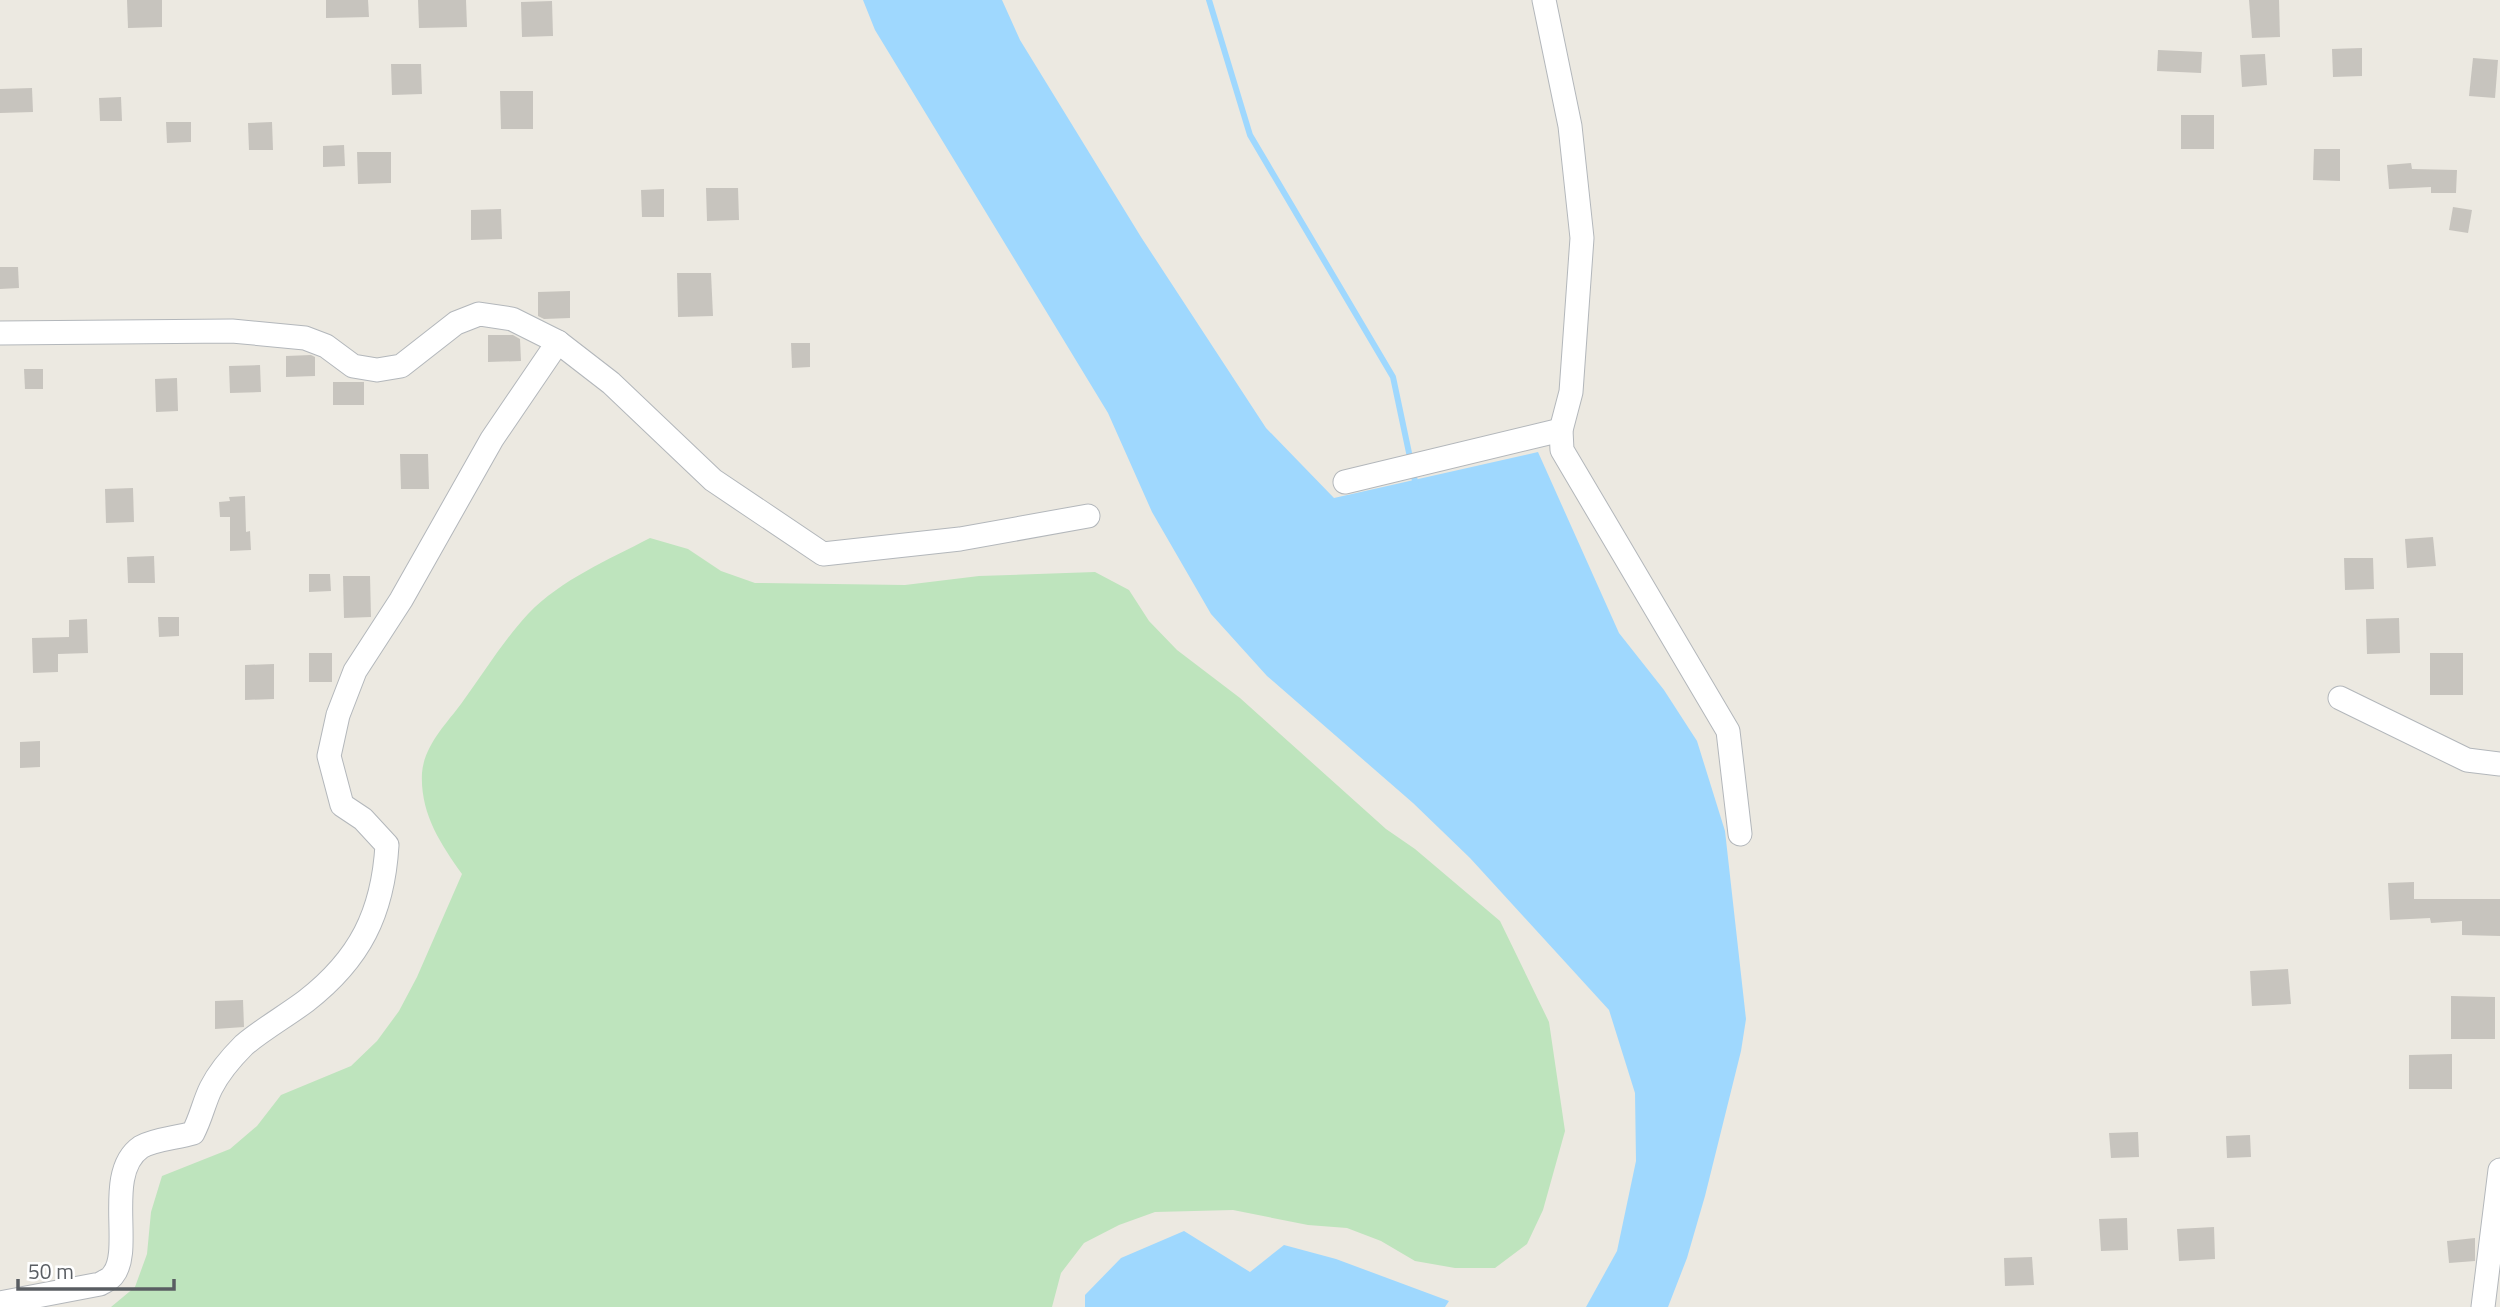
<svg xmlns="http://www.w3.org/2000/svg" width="2500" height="1307" font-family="'Titillium Web',sans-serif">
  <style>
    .green { fill: #bee4bd }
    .water { fill: #9fd8fe }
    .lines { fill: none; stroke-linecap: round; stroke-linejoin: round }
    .stream { stroke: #9fd8fe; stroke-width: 6 }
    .building { fill: #c7c4be }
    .street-casing { stroke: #b3b7bb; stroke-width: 25 }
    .street { stroke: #fff; stroke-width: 23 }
  </style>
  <rect width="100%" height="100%" fill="#ece9e1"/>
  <path class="green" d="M650 538 688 549 721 571 755 583 905 585 979 576 1095 572 1129 590 1149 621 1177 650 1240 698 1386 829 1415 849 1500 921 1549 1022 1565 1131 1543 1210 1527 1244 1495 1268H1455L1415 1261 1381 1241 1347 1228 1308 1225 1233 1210 1155 1212 1119 1225 1084 1243 1061 1273 1052 1307H111L135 1287 147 1254 151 1212 162 1176 230 1149 257 1126 281 1095 351 1066 377 1041 399 1011 417 977 462 874C440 843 420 813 422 773 424 746 446 724 461 704 483 674 503 641 528 614 562 579 608 560 650 538Z"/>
  <g class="water">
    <path d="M863 0H1002L1020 40 1141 237 1266 428 1334 498 1538 452 1619 633 1664 690 1697 741 1725 831 1746 1019 1741 1051 1705 1196 1687 1258 1668 1307H1586L1617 1251 1636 1161 1635 1093 1609 1010 1470 858 1413 803 1267 676 1211 614 1152 512 1108 413 875 30Z"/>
    <path d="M1184 1231 1250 1272 1284 1245 1336 1259 1449 1301 1445 1307H1085V1295L1121 1258Z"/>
  </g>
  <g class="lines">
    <path class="stream" d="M1209 0 1250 135 1393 377 1416 486"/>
  </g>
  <g class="building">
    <path d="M127 0H162V27L128 28Z"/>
    <path d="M326 0H368L369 17 326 18Z"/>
    <path d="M418 0H466L467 27 419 28Z"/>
    <path d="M2249 0H2279L2280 37 2252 38Z"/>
    <path d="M552 1 553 36 522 37 521 2Z"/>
    <path d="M2362 48V76L2333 77 2332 49Z"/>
    <path d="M2158 50 2202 52 2201 73 2157 71Z"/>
    <path d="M2265 54 2267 85 2242 87 2240 55Z"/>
    <path d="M2473 58 2498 60 2495 98 2469 96Z"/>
    <path d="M391 64H421L422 94 392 95Z"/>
    <path d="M32 88 33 112 0 113V89Z"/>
    <path d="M500 91H533V129H501Z"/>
    <path d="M121 97 122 121H100L99 98Z"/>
    <rect x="2181" y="115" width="33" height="34"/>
    <path d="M166 122H191V142L167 143Z"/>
    <path d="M272 122 273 150H249L248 123Z"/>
    <path d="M344 145 345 166 323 167V146Z"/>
    <path d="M2314 149H2340V181L2313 180Z"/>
    <path d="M357 152H391V183L358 184Z"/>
    <path d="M2411 163 2412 169 2457 170 2456 193H2431V187L2389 189 2387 165Z"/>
    <path d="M706 188H738L739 220 707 221Z"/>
    <path d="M664 189V217H642L641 190Z"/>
    <path d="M2453 207 2472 210 2468 233 2449 230Z"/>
    <path d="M501 209 502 239 471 240V210Z"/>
    <path d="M0 267H18L19 288 0 289Z"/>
    <path d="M677 273H711L713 316 678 317Z"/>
    <path d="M570 291V318L544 319 538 316V292Z"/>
    <path d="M488 335H513L520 339 521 361 488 362Z"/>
    <path d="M791 343H810V367L792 368Z"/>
    <path d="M311 355 315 357V376L286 377V356Z"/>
    <path d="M260 365 261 392 230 393 229 366Z"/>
    <path d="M24 369H43V389H25Z"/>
    <path d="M177 378 178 411 156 412 155 379Z"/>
    <rect x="333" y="382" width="31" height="23"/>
    <path d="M400 454H428L429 489H401Z"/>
    <path d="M133 488 134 522 106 523 105 489Z"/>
    <path d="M245 496 246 532 250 531 251 550 230 551V517H220L219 502 230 501 229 497Z"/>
    <path d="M2433 537 2436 566 2407 568 2405 539Z"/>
    <path d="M154 556 155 583H128L127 557Z"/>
    <path d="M2344 558H2373L2374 589 2345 590Z"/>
    <path d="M309 574H330L331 591 309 592Z"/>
    <path d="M343 576H370L371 617 344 618Z"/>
    <path d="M158 617H179V636L159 637Z"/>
    <path d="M2399 618 2400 653 2367 654 2366 619Z"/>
    <path d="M87 619 88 653 58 654V672L33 673 32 638 69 637V620Z"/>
    <rect x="309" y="653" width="23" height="29"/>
    <rect x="2430" y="653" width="33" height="42"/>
    <path d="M274 664V699L245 700V665Z"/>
    <path d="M40 741V767L20 768V742Z"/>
    <path d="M2414 882V899H2500V936L2462 935V921L2431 923 2430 918 2390 920 2388 883Z"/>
    <path d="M2288 969 2291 1004 2252 1006 2250 971Z"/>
    <path d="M2451 996 2495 997V1039H2451Z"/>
    <path d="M243 1000 244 1027 215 1029V1001Z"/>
    <path d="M2452 1054V1089H2409V1055Z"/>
    <path d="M2138 1132 2139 1157 2111 1158 2109 1133Z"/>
    <path d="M2250 1135 2251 1157 2227 1158 2226 1136Z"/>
    <path d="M2127 1218 2128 1250 2101 1251 2099 1219Z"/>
    <path d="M2214 1227 2215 1259 2179 1261 2177 1229Z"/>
    <path d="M2475 1238V1261L2449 1263 2447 1241Z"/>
    <path d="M2032 1257 2034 1285 2005 1286 2004 1258Z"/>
  </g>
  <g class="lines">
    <g class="street-casing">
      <g id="street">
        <path d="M1544 0 1570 126 1582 238 1571 392 1561 430 1562 450 1728 731 1740 834"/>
        <path d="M0 333 232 331 305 338 326 346 353 366 377 370 401 366 456 323 479 314 512 319 558 342 611 383 713 480 823 554 960 539 1088 516"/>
        <path d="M1345 482 1561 430"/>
        <path d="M2340 698 2467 760 2500 764"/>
        <path d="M0 1303 100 1284C103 1282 111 1279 113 1275 134 1250 103 1173 141 1147 155 1139 177 1138 193 1133 201 1118 204 1102 211 1088 219 1072 232 1057 244 1045 263 1029 286 1016 306 1001 360 959 383 913 387 845L363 819 342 805 329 756 338 715 355 671 401 600 492 439 558 342"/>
        <path d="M2483 1307 2500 1170"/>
      </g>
    </g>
    <use href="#street" class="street"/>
  </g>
  <path d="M18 1279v10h156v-10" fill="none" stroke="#595d62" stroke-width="3.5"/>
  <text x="28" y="1279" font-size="21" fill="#595d62" stroke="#ffffff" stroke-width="5" paint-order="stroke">50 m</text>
</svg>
